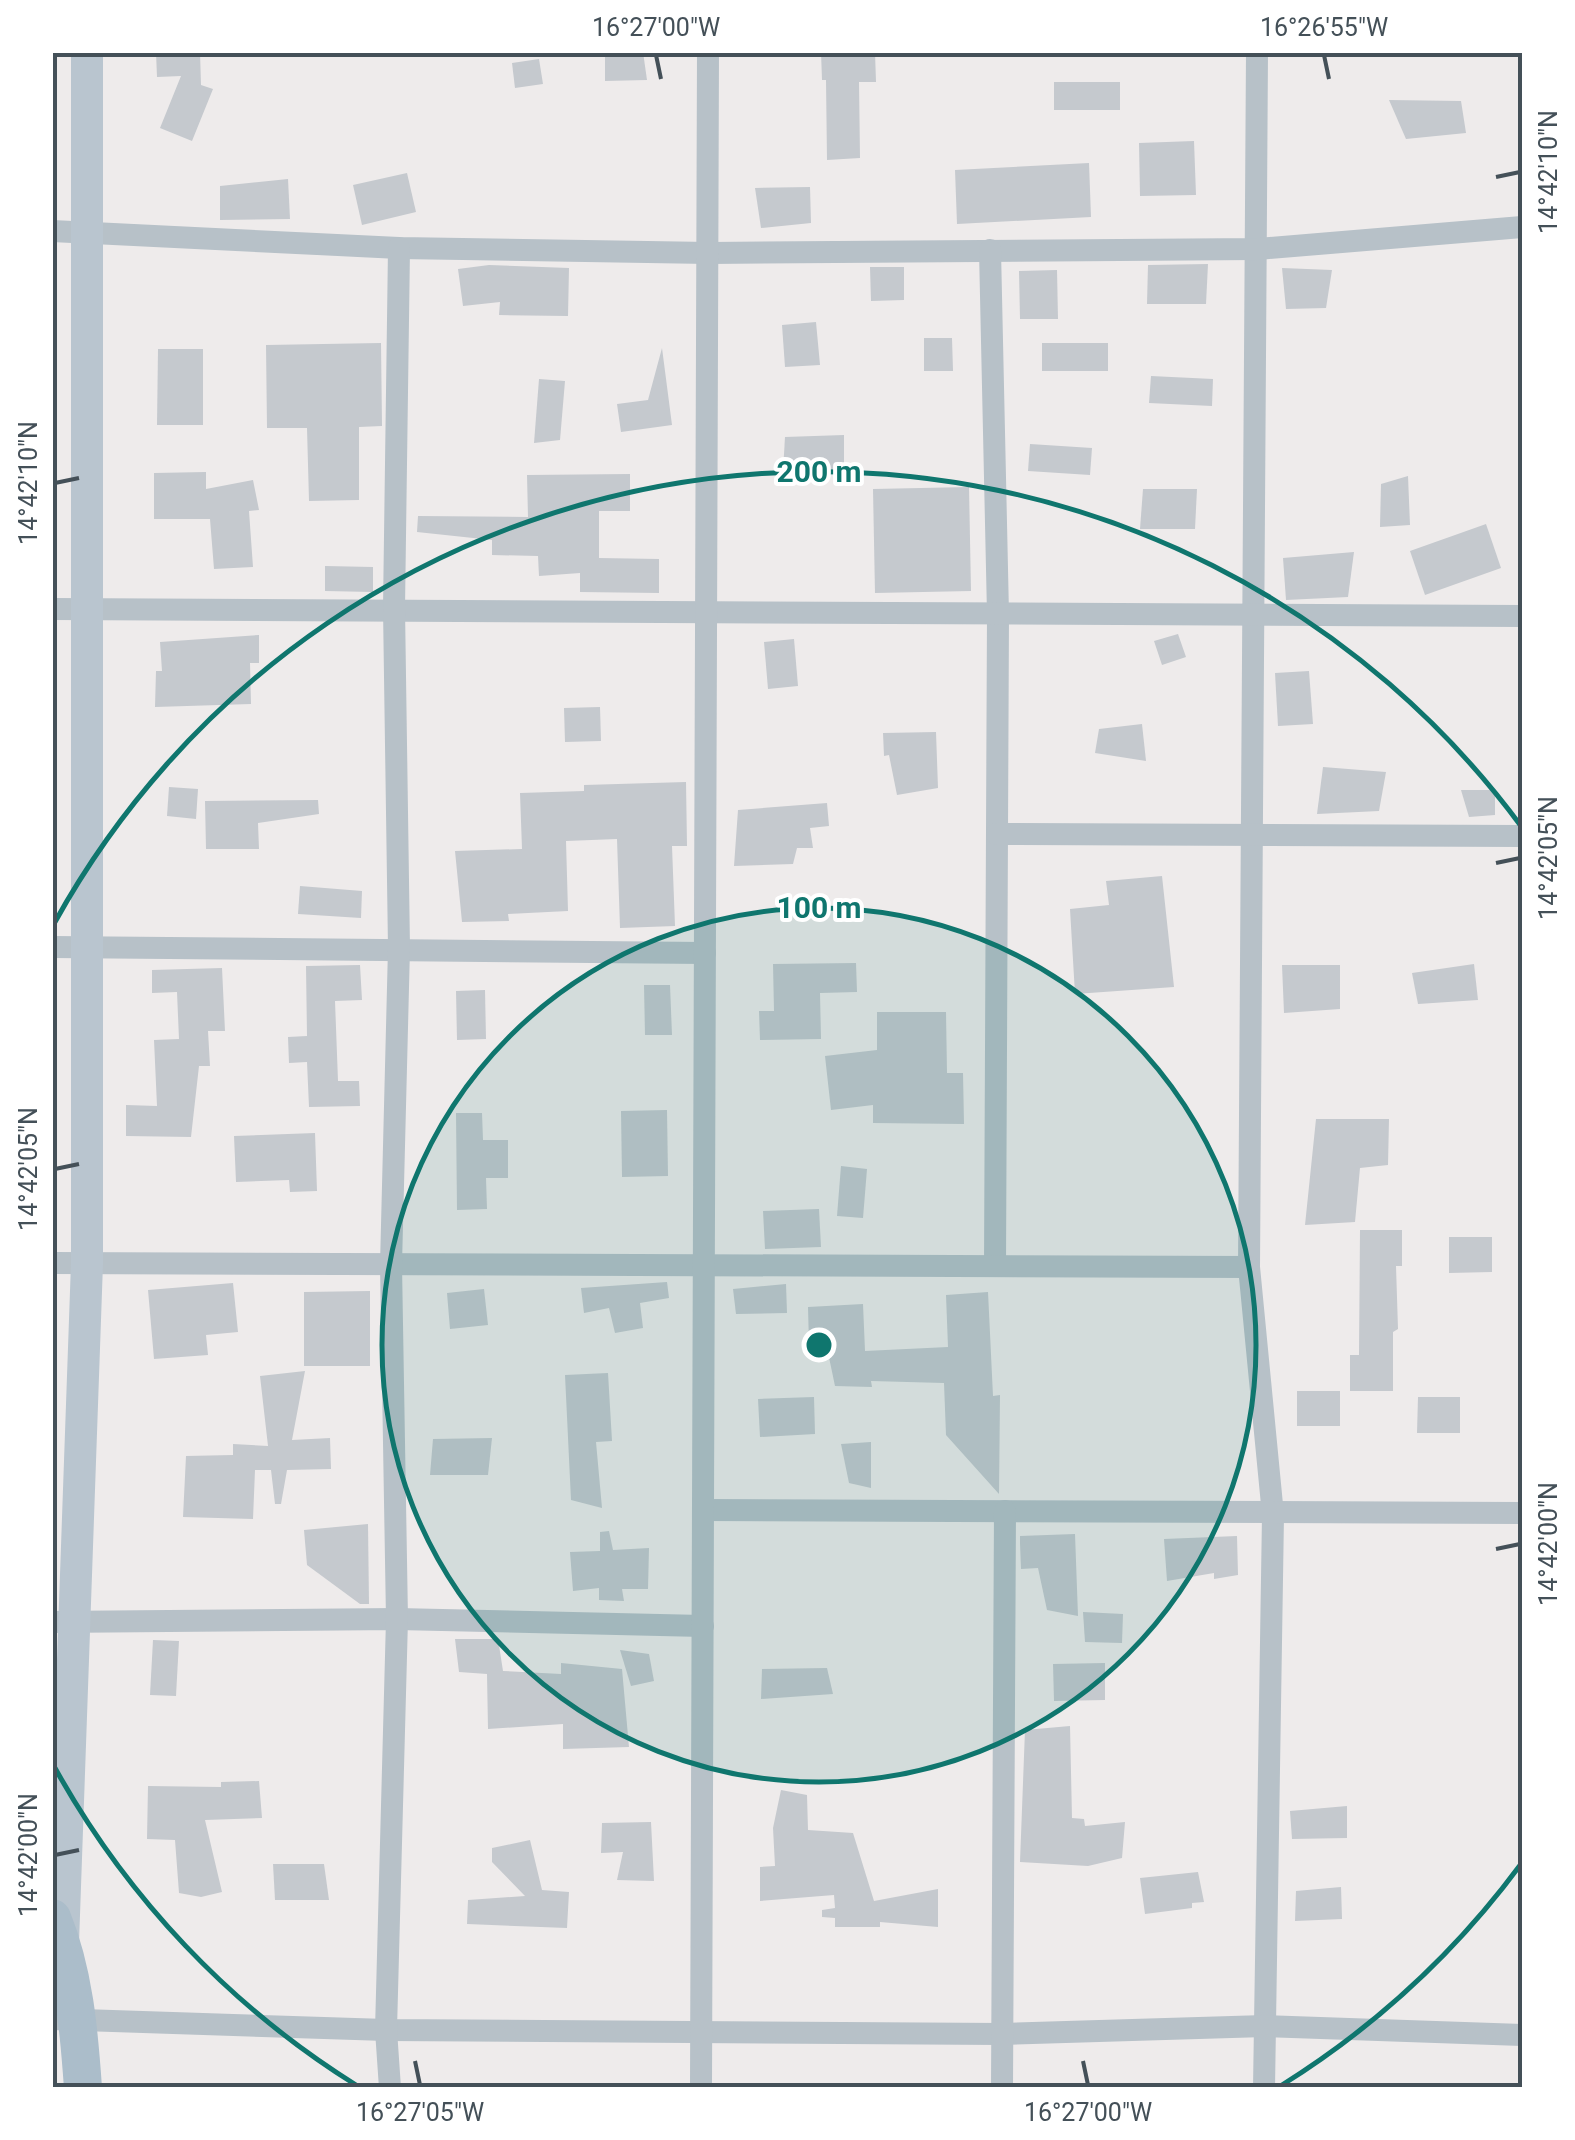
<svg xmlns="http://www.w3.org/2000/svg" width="1575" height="2140" font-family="Roboto,sans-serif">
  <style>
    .building { fill: #c5c9ce }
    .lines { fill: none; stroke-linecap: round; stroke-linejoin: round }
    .minor { stroke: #b7c1c8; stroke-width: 22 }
    .secondary { stroke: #b9c5cf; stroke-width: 32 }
    .primary { stroke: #abbdca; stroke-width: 38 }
    .ticks { fill: none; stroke: #445058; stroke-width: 4 }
    .ring { fill: none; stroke: #0f766e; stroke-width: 5 }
    .centre { fill: #0f766e; stroke: #fff; stroke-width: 5 }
    .ring-label { font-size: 30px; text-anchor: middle; font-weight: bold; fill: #0f766e; stroke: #fff; stroke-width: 8; stroke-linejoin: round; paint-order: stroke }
    .neatline { fill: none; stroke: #445058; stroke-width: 4 }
    .ticks-label { font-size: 25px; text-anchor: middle; fill: #445058 }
  </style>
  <rect width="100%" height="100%" fill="#eeebeb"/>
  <g class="building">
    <path d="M156 52H200L201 85 213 89 192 141 160 128 181 76 157 77Z"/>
    <path d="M605 52H643L647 80 605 81Z"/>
    <path d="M821 52H875L876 82H859L860 158 827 160 826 80H822Z"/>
    <path d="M539 59 543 84 515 88 512 63Z"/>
    <rect x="1054" y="82" width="66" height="28"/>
    <path d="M1389 100 1461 101 1466 133 1406 139Z"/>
    <path d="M1194 141 1196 195 1140 196 1139 143Z"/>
    <path d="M1089 163 1091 217 957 224 955 170Z"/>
    <path d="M407 173 416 212 362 225 353 185Z"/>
    <path d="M288 179 290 219 220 220V186Z"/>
    <path d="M810 187 811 223 761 228 755 188Z"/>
    <path d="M1208 264 1206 304H1147L1148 265Z"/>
    <path d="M489 265 569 268 568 316 499 315 500 302 463 306 458 269Z"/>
    <path d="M870 267H904V300L871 301Z"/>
    <path d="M1282 268 1332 270 1326 308 1286 309Z"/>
    <path d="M1057 270 1058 319H1020L1019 271Z"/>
    <path d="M816 322 820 365 785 367 782 325Z"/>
    <path d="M924 338H952L953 371H924Z"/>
    <path d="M381 343 382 426 359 427V500L309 501 307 428H267L266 345Z"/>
    <rect x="1042" y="343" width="66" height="28"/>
    <path d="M662 348 672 425 621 432 617 404 648 400Z"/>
    <path d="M158 349H203V425H157Z"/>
    <path d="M1151 376 1213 379 1212 406 1149 403Z"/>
    <path d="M539 379 565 381 560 440 534 443Z"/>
    <path d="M844 435V471H783L785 437Z"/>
    <path d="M1030 444 1092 448 1090 475 1028 471Z"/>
    <path d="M206 472V489L253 480 259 510 249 511 253 567 214 569 210 519H154V473Z"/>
    <path d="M630 474V511H599V558L659 559V593L580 592V573L539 576 538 556 492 555V540L417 532 418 516 528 517 527 475Z"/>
    <path d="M1408 476 1410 525 1380 527 1381 484Z"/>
    <path d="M969 487 971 591 875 593 873 489Z"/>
    <path d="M1143 489H1197L1195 529H1140Z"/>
    <path d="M1486 524 1501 568 1425 595 1410 551Z"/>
    <path d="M1354 552 1348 597 1286 600 1283 558Z"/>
    <path d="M325 566 373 567V592L325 591Z"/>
    <path d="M1178 634 1186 657 1162 665 1154 641Z"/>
    <path d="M259 635V663H250L251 704 155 707 156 671H162L160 642Z"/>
    <path d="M794 639 798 686 768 689 764 642Z"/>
    <path d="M1309 671 1313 724 1278 726 1275 673Z"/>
    <path d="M600 707 601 741 565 742 564 708Z"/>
    <path d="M1142 724 1146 761 1095 753 1099 729Z"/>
    <path d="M936 732 938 788 897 795 889 755 884 756 883 733Z"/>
    <path d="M1323 767 1386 772 1379 811 1317 814Z"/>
    <path d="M686 782 687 846H672L675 926 620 928 617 839 566 841 568 911 508 914 509 921 462 922 455 851 522 849 520 793 584 791V785Z"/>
    <path d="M169 787 198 789 196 819 167 816Z"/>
    <path d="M1461 790H1495V815L1469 817Z"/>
    <path d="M318 800 319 814 258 823 259 849H206L205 801Z"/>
    <path d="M827 803 829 826 810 828 813 848H797L793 864 734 866 738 810Z"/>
    <path d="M1162 876 1174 987 1075 994 1070 909 1109 905 1106 881Z"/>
    <path d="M300 886 362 891 361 918 298 914Z"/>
    <path d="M856 963 857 992 820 993 821 1039 760 1040 759 1011H774L773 964Z"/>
    <path d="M1474 964 1478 1000 1418 1004 1412 973Z"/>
    <path d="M360 965 362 1000 335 1001 338 1081H359L360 1106 309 1107 307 1062 289 1063 288 1037 307 1036 306 966Z"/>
    <path d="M1282 965H1340V1009L1284 1013Z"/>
    <path d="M222 968 225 1031H208L210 1066H199L191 1137 126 1136V1105L157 1106 154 1040 179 1039 177 992 152 993V970Z"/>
    <path d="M644 985H670L672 1035H645Z"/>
    <path d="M485 990 486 1039 457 1040 456 991Z"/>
    <path d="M877 1012H946L947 1073H963L964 1124 873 1123V1105L831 1110 825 1056 877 1050Z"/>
    <path d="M667 1110 668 1176 622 1177 621 1111Z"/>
    <path d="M456 1113H482L483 1140H508V1178H486L487 1209 457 1210Z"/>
    <path d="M1316 1119H1389L1388 1165 1360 1168 1355 1222 1305 1225Z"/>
    <path d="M315 1133 317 1191 290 1192 289 1180 236 1182 234 1136Z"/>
    <path d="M841 1166 867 1169 863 1218 837 1216Z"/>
    <path d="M819 1209 821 1247 765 1249 763 1211Z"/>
    <path d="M1360 1230H1402V1266H1396L1398 1329 1393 1332V1391H1350V1355H1359Z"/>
    <path d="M1449 1237H1492V1272L1449 1273Z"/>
    <path d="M667 1282 669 1298 640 1303 643 1328 615 1333 609 1308 584 1313 581 1288Z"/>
    <path d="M233 1283 238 1332 206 1335 208 1355 154 1359 148 1290Z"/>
    <path d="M786 1284 787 1313 736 1314 733 1289Z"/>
    <path d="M484 1289 488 1325 450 1329 447 1293Z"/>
    <path d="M370 1291V1366H304V1292Z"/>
    <path d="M988 1292 993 1396 1000 1395 999 1494 946 1435 944 1383 871 1381 872 1387 835 1386 826 1343 809 1344 808 1307 863 1304 865 1351 948 1347 946 1295Z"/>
    <path d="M305 1371 292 1440 330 1438 331 1469 287 1470 281 1504H275L271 1470H255L253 1519 183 1517 186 1456 233 1455V1444L268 1446 260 1376Z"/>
    <path d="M608 1373 612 1441 596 1442 602 1508 571 1500 565 1375Z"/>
    <rect x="1297" y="1391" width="43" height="35"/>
    <path d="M814 1397 815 1434 760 1437 758 1399Z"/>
    <path d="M1418 1397H1460V1433H1417Z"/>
    <path d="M492 1438 488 1475H430L433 1439Z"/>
    <path d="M871 1442V1488L849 1483 841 1444Z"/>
    <path d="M368 1524 369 1604H360L307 1565 304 1530Z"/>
    <path d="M609 1531 613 1550 649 1548 648 1589H622L624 1601 599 1600V1588L573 1591 570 1552 600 1551V1532Z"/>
    <path d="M1075 1534 1078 1616 1047 1610 1038 1568 1021 1569 1020 1543V1536Z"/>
    <path d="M1237 1536 1238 1575 1214 1579V1573L1167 1581 1164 1539Z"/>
    <path d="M1083 1612 1123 1614 1122 1643 1085 1642Z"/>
    <path d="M455 1639H498L503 1671 561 1674V1663L622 1669 629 1747 563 1749V1724L488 1729 487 1674 459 1672Z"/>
    <path d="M153 1640 179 1641 176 1696 150 1695Z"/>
    <path d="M620 1650 649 1654 654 1681 631 1686Z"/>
    <path d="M1105 1663V1700L1054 1701 1053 1664Z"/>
    <path d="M827 1668 833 1694 761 1699 762 1669Z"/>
    <path d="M1070 1726 1072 1818 1084 1819 1085 1826 1125 1822 1122 1858 1088 1866 1020 1862 1025 1730Z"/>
    <path d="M259 1781 262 1818 205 1820 222 1892 201 1897 179 1893 175 1840 147 1839 148 1786 221 1787V1782Z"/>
    <path d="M781 1790 807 1795 808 1830 853 1833 874 1901 938 1889V1927L880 1922V1927H835V1918L822 1917V1910L835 1908 834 1895 760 1901V1867L775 1866 773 1828Z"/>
    <path d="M1347 1806V1838L1292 1839 1290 1811Z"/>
    <path d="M651 1822 654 1881 617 1880 623 1852 601 1853 602 1823Z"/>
    <path d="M530 1840 542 1890 569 1892 567 1928 467 1924 468 1900 525 1896 492 1862V1848Z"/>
    <path d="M273 1864H324L329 1900H275Z"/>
    <path d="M1198 1872 1204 1902 1192 1903V1908L1145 1914 1140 1878Z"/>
    <path d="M1341 1887 1342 1919 1295 1921 1296 1891Z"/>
  </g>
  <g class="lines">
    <g class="minor">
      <path d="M1257 52 1249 1267 1273 1515 1264 2088"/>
      <path d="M52 231 399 248 709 253 1258 249 1522 227"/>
      <path d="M990 250 998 614 995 1266"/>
      <path d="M52 609 1522 616"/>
      <path d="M997 834 1522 836"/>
      <path d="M52 947 705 953"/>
      <path d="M52 1263 1249 1267"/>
      <path d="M703 1510 1522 1513"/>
      <path d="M52 1622 397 1619 703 1626"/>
      <path d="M52 2019 386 2030 1002 2034 1265 2026 1522 2035"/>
      <path d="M390 2088 386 2030 397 1619 391 1265 399 948 394 608 399 248"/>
      <path d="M701 2088 708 52"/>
      <path d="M1002 2088 1005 1511"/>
    </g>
    <path class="secondary" d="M63 1943 87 1263V52"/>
    <path class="primary" d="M52 1918C74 1972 79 2030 83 2088"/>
  </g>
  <path class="ticks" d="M656 55 661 79M1324 55 1329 79M1496 177 1520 172M55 483 79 478M1496 863 1520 858M55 1169 79 1164M1496 1549 1520 1544M55 1855 79 1850M415 2061 420 2085M1083 2061 1088 2085"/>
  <circle cx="819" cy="1345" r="437" fill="#0f766e" fill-opacity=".12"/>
  <g class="ring">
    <circle cx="819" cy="1345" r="437"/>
    <path d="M1521 1864A873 873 0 0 1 1282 2085M356 2085A873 873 0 0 1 55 1768M55 922A873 873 0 0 1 1521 826"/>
  </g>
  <circle cx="819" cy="1345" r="15" class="centre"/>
  <g class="ring-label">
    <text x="819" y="482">200 m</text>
    <text x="819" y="918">100 m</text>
  </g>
  <rect width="1575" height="2140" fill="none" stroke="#ffffff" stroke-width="110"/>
  <rect x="55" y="55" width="1465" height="2030" class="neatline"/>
  <g class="ticks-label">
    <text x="656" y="36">16°27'00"W</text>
    <text x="1324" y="36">16°26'55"W</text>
    <text transform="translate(1548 172) rotate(-90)" y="9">14°42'10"N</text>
    <text transform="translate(28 483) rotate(-90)" y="9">14°42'10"N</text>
    <text transform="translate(1548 858) rotate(-90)" y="9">14°42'05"N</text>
    <text transform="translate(28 1169) rotate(-90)" y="9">14°42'05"N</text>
    <text transform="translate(1548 1544) rotate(-90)" y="9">14°42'00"N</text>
    <text transform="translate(28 1855) rotate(-90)" y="9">14°42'00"N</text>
    <text x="420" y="2121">16°27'05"W</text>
    <text x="1088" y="2121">16°27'00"W</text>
  </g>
</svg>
